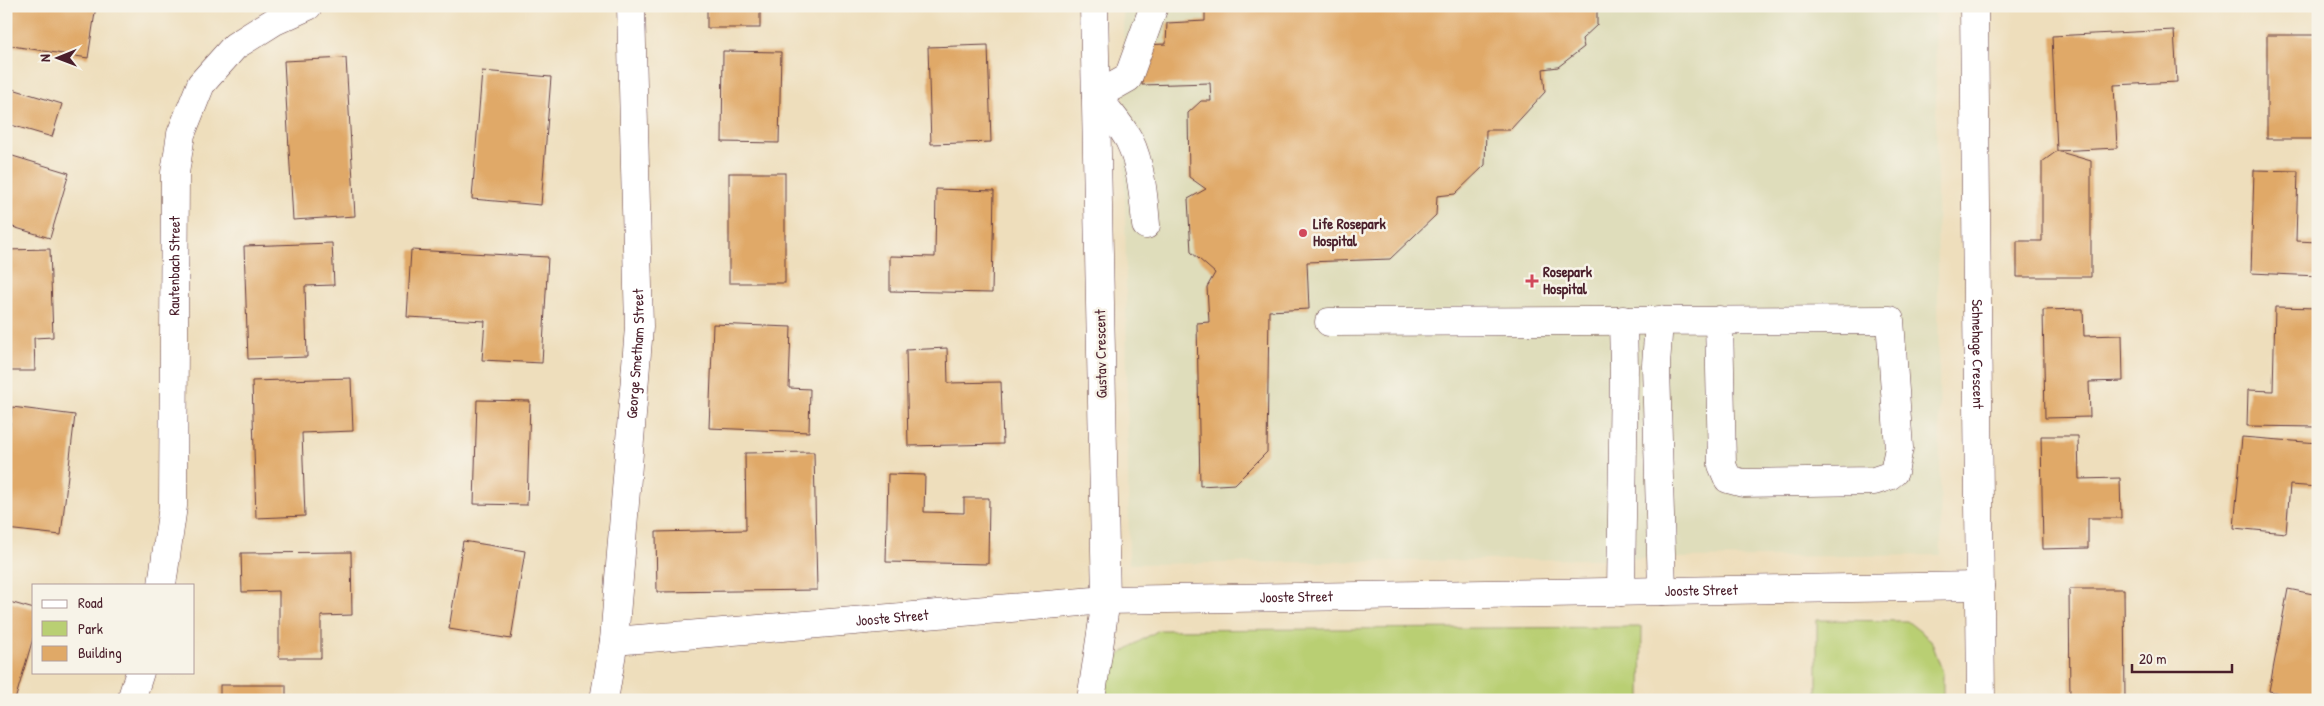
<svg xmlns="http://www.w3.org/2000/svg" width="2324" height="706" font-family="'Patrick Hand',sans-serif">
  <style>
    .built { fill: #dfddbb }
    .green { fill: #b9cf73; stroke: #82774f }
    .building { fill: #e0a967 }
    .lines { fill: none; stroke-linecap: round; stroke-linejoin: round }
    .minor-casing { stroke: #633c41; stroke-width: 29 }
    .minor { stroke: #fff; stroke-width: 28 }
    .poi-dot { fill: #d1495b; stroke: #f7f3e8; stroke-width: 2 }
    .labels { text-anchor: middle; stroke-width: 5; stroke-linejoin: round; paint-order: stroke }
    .poi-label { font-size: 15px; font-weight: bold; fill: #4a1f2b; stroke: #f7f3e8; text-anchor: start }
    .street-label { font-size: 15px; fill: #4a1f2b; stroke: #f7f3e8 }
  </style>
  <rect width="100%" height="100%" fill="#f7f3e8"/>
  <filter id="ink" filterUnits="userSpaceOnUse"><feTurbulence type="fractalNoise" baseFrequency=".02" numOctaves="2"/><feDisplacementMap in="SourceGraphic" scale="10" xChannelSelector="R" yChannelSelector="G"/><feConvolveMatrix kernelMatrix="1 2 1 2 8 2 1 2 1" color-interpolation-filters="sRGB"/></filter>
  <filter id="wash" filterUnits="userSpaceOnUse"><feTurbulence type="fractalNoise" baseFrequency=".0096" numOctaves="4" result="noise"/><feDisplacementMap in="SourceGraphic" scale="20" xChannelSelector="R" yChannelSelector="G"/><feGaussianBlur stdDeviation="1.12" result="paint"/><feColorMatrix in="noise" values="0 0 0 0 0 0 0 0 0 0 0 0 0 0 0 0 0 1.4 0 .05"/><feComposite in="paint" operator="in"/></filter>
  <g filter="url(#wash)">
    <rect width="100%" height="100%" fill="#eedebc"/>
    <path class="built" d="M1123 6H1935L1941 555 1129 564Z"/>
    <g class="green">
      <path d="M1817 620 1907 621 1931 640 1943 673V700H1817Z"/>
      <path d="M1642 627 1641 700H1099C1105 657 1125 650 1159 630Z"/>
    </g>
    <g id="blocks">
      <g class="building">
        <path d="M6 6H96L88 58 6 45Z"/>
        <rect x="707" y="6" width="53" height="22"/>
        <path d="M1205 6H1602L1597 12V25L1582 39 1584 47 1558 67 1543 69 1545 92 1510 130H1486L1485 165 1455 194 1437 196 1436 215 1390 259 1307 262 1309 309 1269 311 1267 452 1235 484 1200 486 1197 323 1209 322 1207 287 1215 273 1191 252 1188 199 1206 189 1189 177 1188 113 1201 101H1211L1210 83 1142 85V45L1166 44 1167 23 1205 21Z"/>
        <path d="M2174 30 2177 82 2114 85 2117 148 2057 151 2091 161V277H2017V241H2042V162L2057 151 2052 36Z"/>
        <rect x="2267" y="35" width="51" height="104"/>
        <path d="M988 45 991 142 931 144 928 47Z"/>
        <path d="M723 51 781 52 779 143 722 142Z"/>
        <path d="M346 58 355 216 293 220 284 61Z"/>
        <path d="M482 71 551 77 541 205 472 199Z"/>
        <path d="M6 87 62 104 52 137 11 125 6 138Z"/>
        <path d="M6 154 69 173 50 238 6 225Z"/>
        <path d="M2254 170 2298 171 2296 241 2318 242V276L2251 273Z"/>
        <rect x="729" y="173" width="56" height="110"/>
        <path d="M936 189 994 191 992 293 890 291V256L935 257Z"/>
        <path d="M332 243 334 285 305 286 307 357 248 359 244 246Z"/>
        <path d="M50 249 53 337 34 338 35 371H6V250Z"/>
        <path d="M411 250 548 257 542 363 482 360 485 321 407 317Z"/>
        <path d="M2275 307 2318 308V427L2247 426 2248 390 2273 391Z"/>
        <path d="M2083 309 2084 336 2122 335 2123 381 2089 382 2090 417 2045 418 2043 310Z"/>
        <path d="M713 324 791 327 789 388 810 389 809 432 709 428Z"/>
        <path d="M947 348 948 383 1001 382 1003 444 908 446 906 350Z"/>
        <path d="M351 378 353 431 302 433 305 516 256 518 252 381Z"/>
        <path d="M477 400 530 401 527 505 474 504Z"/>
        <path d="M12 407 75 415 61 535 6 529V458Z"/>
        <path d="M2041 436H2078L2079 479 2120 478 2121 518H2088V548L2043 549Z"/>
        <path d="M2242 437 2318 443V487L2290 485 2286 533 2234 528Z"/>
        <path d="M814 452 817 590 657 592 656 532 746 530 745 453Z"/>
        <path d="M888 474 925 475 924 512 964 513V498H989L988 564 886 562Z"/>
        <path d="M463 541 525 551 511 639 449 629Z"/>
        <path d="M351 552 352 615 321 616V658H279V591L242 592 241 553Z"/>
        <path d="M2069 589H2124L2125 700H2070Z"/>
        <path d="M2288 589 2318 595V700L2269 691Z"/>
        <path d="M6 601 34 609V635L15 700H6Z"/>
        <rect x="220" y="685" width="66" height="15"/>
      </g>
    </g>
  </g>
  <g filter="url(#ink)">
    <use href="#blocks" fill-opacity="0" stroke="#633c41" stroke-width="1"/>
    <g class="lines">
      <g class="minor-casing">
        <g id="minor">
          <path id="s1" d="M1974 6 1981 700"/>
          <path d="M1146 225C1144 200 1141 163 1129 140 1120 124 1108 110 1096 96L1128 78 1154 6"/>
          <path d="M1659 320 1656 365 1662 591"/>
          <path d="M1329 322 1890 320 1899 448 1894 472 1889 476 1874 481 1743 483 1728 479 1722 465 1719 320"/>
          <path id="s2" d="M162 585 173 506 175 173 181 134 201 84 235 46 275 21 308 6"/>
          <path d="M1621 592 1624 368 1623 320"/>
          <path id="s3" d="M614 641 1106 600 1980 586"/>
          <path d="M131 700 140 672"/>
          <path id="s4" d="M604 700 614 641 639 327 631 6"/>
          <path d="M1091 700 1106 600 1094 6"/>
        </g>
      </g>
      <use href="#minor" class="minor"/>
    </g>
  </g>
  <g class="poi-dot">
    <circle cx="1303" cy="233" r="5"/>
    <path d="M1529.5 273.5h5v5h5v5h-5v5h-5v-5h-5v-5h5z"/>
  </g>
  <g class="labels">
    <g class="poi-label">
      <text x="1313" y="229">Life Rosepark<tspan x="1313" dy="17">Hospital</tspan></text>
      <text x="1543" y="277">Rosepark<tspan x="1543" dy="17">Hospital</tspan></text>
    </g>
    <g class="street-label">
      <text dy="5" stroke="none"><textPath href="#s2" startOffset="320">Rautenbach Street</textPath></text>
      <text dy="5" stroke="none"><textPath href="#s1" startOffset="348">Schnehage Crescent</textPath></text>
      <text dy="5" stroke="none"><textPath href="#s4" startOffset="348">George Smetham Street</textPath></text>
      <text transform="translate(1101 354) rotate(-91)" y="5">Gustav Crescent</text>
      <text dy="5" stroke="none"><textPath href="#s3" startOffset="1089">Jooste Street</textPath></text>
      <text dy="5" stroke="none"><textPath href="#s3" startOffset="684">Jooste Street</textPath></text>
      <text dy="5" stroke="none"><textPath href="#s3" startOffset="279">Jooste Street</textPath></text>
    </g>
  </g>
  <rect width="2324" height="706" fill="none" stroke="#f7f3e8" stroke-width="25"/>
  <rect x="32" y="584" width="162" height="90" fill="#f7f3e8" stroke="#b29e9c"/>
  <rect x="42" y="600" width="25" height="8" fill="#ffffff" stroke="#b29e9c"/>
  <text x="78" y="608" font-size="15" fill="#4a1f2b">Road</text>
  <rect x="42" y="621" width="25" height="15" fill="#b9cf73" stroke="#b29e9c"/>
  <text x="78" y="634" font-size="15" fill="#4a1f2b">Park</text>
  <rect x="42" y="646" width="25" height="15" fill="#e0a967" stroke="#b29e9c"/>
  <text x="78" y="658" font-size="15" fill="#4a1f2b">Building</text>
  <g transform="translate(58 58) rotate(269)" stroke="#f7f3e8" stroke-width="4" paint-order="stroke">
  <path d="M0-4L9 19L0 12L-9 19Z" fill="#4a1f2b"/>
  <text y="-8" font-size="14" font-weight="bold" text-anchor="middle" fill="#4a1f2b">N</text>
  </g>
  <path d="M2132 664v8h100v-8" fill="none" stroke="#4a1f2b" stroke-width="2.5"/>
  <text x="2139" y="664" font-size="15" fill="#4a1f2b" stroke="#f7f3e8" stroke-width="4" paint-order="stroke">20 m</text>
</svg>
